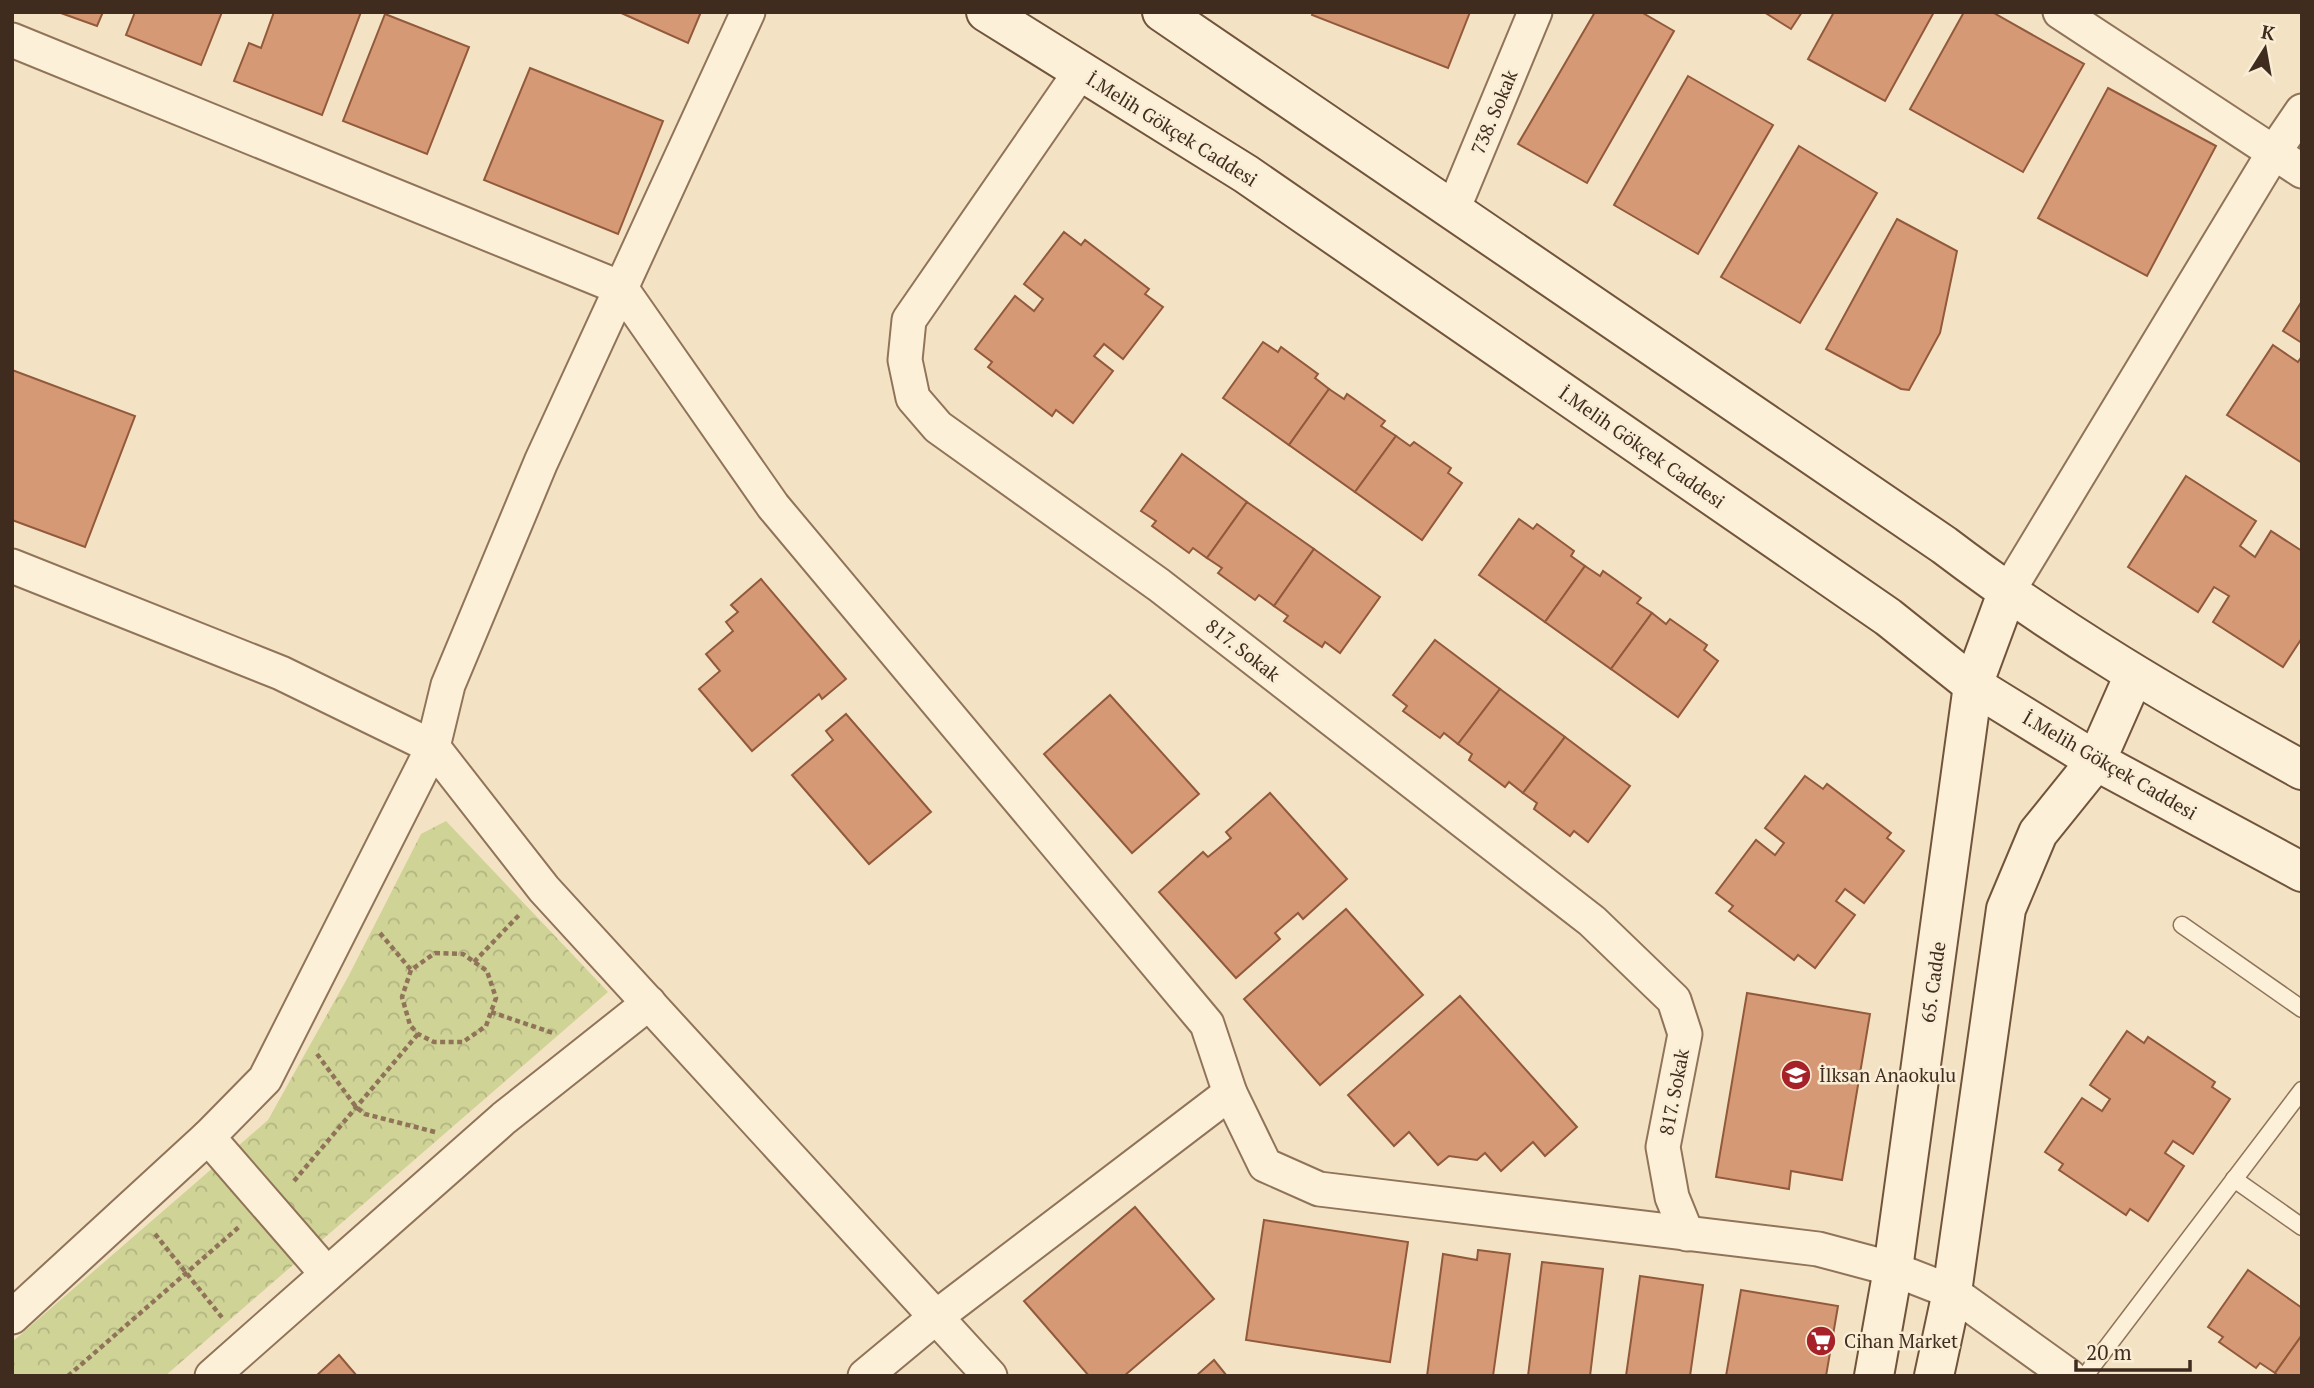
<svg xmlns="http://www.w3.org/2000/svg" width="2314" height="1388" font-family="'PT Serif',serif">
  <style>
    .park { fill: url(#park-crowns) }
    .building { fill: #d59976; stroke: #92593b; stroke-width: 2 }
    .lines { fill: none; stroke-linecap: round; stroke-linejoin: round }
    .service-casing { stroke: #907358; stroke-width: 19 }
    .minor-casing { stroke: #907358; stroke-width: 37 }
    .secondary-casing { stroke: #72543b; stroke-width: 42 }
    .path { stroke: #907358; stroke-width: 4.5; stroke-dasharray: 5 3.5; stroke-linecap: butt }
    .service { stroke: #fcf0d9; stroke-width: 16 }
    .minor { stroke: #fcf0d9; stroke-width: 33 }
    .secondary { stroke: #fcf0d9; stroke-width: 38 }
    .labels { text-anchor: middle; stroke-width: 5; stroke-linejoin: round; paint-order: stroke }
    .street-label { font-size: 19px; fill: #3f2c1e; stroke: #f9edd5 }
    .poi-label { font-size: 19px; fill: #3f2c1e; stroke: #f9edd5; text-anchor: start }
  </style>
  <defs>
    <pattern id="park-crowns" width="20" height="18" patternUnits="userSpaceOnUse" patternTransform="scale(1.75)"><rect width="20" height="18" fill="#cfd396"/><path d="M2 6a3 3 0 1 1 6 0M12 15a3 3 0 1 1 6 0" fill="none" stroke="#b3b581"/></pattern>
  </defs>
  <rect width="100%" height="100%" fill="#f3e3c4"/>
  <path class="park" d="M446 821 608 992 165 1376H12V1342L268 1120 348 977 421 834Z"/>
  <g class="building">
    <path d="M58 12H103L97 26Z"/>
    <path d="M135 12H222L201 65 126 35Z"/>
    <path d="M274 12H361L322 115 234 81 249 43 261 48Z"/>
    <path d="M619 12H701L688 43Z"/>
    <path d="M1313 12H1470L1448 68 1312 15Z"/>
    <path d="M1595 12H1641L1674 31 1587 183 1518 144Z"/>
    <path d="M1764 12H1802L1791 29Z"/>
    <path d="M1834 12H1934L1885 101 1808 59Z"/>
    <path d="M1964 12H1992L2084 64 2023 172 1910 109Z"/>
    <path d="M385 14 469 47 427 154 343 121Z"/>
    <path d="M530 68 663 121 618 234 484 180Z"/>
    <path d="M1688 76 1773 125 1698 254 1614 205Z"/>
    <path d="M2108 88 2216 146 2147 276 2038 218Z"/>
    <path d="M1799 146 1877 193 1800 323 1721 277Z"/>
    <path d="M1897 219 1957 251 1940 333 1909 390 1901 389 1826 349Z"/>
    <path d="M1064 232 1081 245 1085 240 1149 289 1145 294 1163 307 1123 359 1104 344 1094 356 1113 371 1073 423 1056 410 1052 416 988 367 992 362 975 349 1015 296 1034 311 1043 299 1024 284Z"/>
    <path d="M2302 301V343L2283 331Z"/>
    <path d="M1263 342 1278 352 1281 347 1318 374 1315 378 1329 389 1289 445 1223 398Z"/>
    <path d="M2273 345 2298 362 2302 356V463L2227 415Z"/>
    <path d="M12 370 135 416 85 547 12 520Z"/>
    <path d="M1329 389 1344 399 1347 394 1385 421 1381 426 1396 436 1355 492 1289 445Z"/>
    <path d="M1396 436 1410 446 1414 442 1451 468 1448 473 1462 483 1422 540 1355 492Z"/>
    <path d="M1182 454 1247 502 1207 558 1193 548 1189 553 1152 526 1156 521 1141 511Z"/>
    <path d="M2186 476 2256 521 2240 546 2255 557 2271 531 2302 551V638L2283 667 2213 622 2229 596 2214 587 2198 612 2128 567Z"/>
    <path d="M1247 502 1314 549 1274 606 1259 595 1255 600 1218 573 1222 568 1207 558Z"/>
    <path d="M1519 519 1533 529 1537 524 1574 551 1571 556 1585 566 1545 622 1479 575Z"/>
    <path d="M1314 549 1380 597 1340 653 1325 642 1322 647 1284 621 1288 616 1274 606Z"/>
    <path d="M1585 566 1600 576 1603 571 1641 598 1637 603 1652 613 1611 669 1545 622Z"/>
    <path d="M761 579 846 679 822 699 819 694 752 751 699 689 720 671 706 654 733 631 726 622 738 612 731 605Z"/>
    <path d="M1652 613 1666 624 1670 619 1707 645 1704 650 1718 661 1678 717 1611 669Z"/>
    <path d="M1435 640 1500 689 1458 744 1444 733 1440 738 1403 711 1407 706 1393 695Z"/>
    <path d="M1500 689 1565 737 1523 793 1509 782 1505 787 1469 760 1472 754 1458 744Z"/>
    <path d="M1110 695 1199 794 1132 853 1044 754Z"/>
    <path d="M846 714 931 812 869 864 792 775 833 740 826 731Z"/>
    <path d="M1565 737 1630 786 1588 842 1574 831 1570 836 1534 809 1537 803 1523 793Z"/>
    <path d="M1805 776 1823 789 1827 784 1891 833 1887 838 1904 851 1864 903 1845 889 1836 901 1855 915 1815 968 1798 955 1794 960 1729 911 1733 906 1716 893 1756 840 1775 855 1784 843 1765 828Z"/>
    <path d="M1270 793 1347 879 1303 919 1298 913 1275 933 1280 939 1236 978 1159 892 1203 852 1208 857 1231 838 1226 832Z"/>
    <path d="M1346 909 1423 995 1320 1085 1244 999Z"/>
    <path d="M1747 993 1870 1014 1842 1180 1791 1171 1789 1189 1716 1177Z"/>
    <path d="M1460 996 1577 1127 1545 1156 1533 1142 1501 1171 1485 1153 1477 1160 1449 1156 1438 1165 1409 1132 1394 1146 1348 1095Z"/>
    <path d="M2127 1031 2144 1043 2148 1037 2215 1082 2212 1087 2230 1099 2193 1154 2173 1141 2165 1153 2184 1166 2148 1221 2130 1209 2126 1215 2059 1170 2063 1164 2045 1152 2082 1098 2102 1111 2110 1099 2090 1085Z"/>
    <path d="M1135 1207 1214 1299 1124 1376H1089L1024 1301Z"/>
    <path d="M1264 1220 1408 1242 1390 1362 1246 1340Z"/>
    <path d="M1478 1250 1510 1254 1493 1376H1427L1443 1254 1477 1260Z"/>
    <path d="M1542 1262 1603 1269 1590 1376H1528Z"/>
    <path d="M2248 1270 2302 1308V1335L2275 1373 2260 1363 2256 1368 2219 1342 2223 1337 2208 1327Z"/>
    <path d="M1640 1276 1703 1285 1690 1376H1626Z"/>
    <path d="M1741 1290 1838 1306 1826 1376H1726Z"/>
    <path d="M2302 1335V1376H2278L2275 1373Z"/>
    <path d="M339 1355 357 1376H316Z"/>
    <path d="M1214 1360 1227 1376H1196Z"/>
  </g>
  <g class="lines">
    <g class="service-casing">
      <g id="service">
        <path d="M2182 925 2302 1009"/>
        <path d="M2234 1179 2302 1227"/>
        <path d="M2085 1376 2302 1090"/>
      </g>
    </g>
    <g class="minor-casing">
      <g id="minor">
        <path d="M748 12 541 462 448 685 433 747 544 889 990 1376"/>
        <path d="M2060 12 2302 171"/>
        <path d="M12 40 621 288 773 506 1207 1024 1230 1093 1265 1165 1319 1189 1818 1249 1893 1269 1952 1292 2069 1376"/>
        <path d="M1081 71 909 320 905 360 913 398 938 427 1159 585 1592 921 1674 1000 1685 1034 1663 1147 1672 1197 1687 1234"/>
        <path d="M1452 212 1535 12"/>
        <path d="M12 566 281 673 433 747 265 1079 208 1137 12 1317"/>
        <path d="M2007 593 2274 152 2302 111"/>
        <path d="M208 1137 327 1274"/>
        <path d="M212 1376 504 1118 649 1003"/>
        <path d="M865 1376 936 1317 1230 1093"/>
      </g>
    </g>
    <g class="secondary-casing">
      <g id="secondary">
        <path d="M986 12 1246 174 1888 617 1973 685 2096 761 2302 872"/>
        <path d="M1162 12 1944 545C2057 631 2178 702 2302 770"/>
        <path d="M1874 1376 1893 1269 1973 685 2007 593"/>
        <path d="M1934 1376 1952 1292 2006 909 2038 833 2096 761 2134 675"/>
      </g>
    </g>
    <g class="path">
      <path d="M380 933 411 970"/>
      <path d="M435 953 463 954 487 971 496 998 486 1026 463 1042H434L418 1034 410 1025 402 997 411 970Z"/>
      <path d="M474 962 520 914"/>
      <path d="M491 1012 553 1033"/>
      <path d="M317 1054 356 1107 365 1114 435 1132"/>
      <path d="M294 1181 418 1034"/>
      <path d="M155 1234 224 1320"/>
      <path d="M68 1376 239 1227"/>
    </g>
    <use href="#service" class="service"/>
    <use href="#minor" class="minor"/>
    <use href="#secondary" class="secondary"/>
  </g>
  <defs>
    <g id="school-disc" transform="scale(1.575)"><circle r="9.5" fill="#a62128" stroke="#f9edd5"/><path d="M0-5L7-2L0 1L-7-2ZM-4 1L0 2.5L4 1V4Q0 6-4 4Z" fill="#fff"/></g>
    <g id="supermarket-disc" transform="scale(1.575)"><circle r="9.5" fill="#a62128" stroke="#f9edd5"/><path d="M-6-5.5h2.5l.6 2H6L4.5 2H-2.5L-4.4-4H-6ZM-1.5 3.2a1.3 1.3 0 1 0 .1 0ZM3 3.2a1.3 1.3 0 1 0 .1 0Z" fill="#fff"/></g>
  </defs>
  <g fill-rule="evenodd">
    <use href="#school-disc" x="1796" y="1075"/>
    <use href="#supermarket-disc" x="1821" y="1341"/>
  </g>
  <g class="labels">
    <g class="street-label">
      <text transform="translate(1494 112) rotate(-67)" y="7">738. Sokak</text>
      <text transform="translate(1172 129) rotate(32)" y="7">İ.Melih Gökçek Caddesi</text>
      <text transform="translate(1642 447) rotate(35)" y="7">İ.Melih Gökçek Caddesi</text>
      <text transform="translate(1243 650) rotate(38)" y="7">817. Sokak</text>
      <text transform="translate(2110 765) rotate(30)" y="7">İ.Melih Gökçek Caddesi</text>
      <text transform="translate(1933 982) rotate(-82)" y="7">65. Cadde</text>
      <text transform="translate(1674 1092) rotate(-79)" y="7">817. Sokak</text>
    </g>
    <g class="poi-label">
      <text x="1819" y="1082">İlksan Anaokulu</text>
      <text x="1844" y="1348">Cihan Market</text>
    </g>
  </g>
  <rect width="2314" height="1388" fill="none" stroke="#3f2c1e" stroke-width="28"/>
  <g transform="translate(2265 49) rotate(11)" stroke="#f9edd5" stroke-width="5" paint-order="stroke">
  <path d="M0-5L12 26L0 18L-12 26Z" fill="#3f2c1e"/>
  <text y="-10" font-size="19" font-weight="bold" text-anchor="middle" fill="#3f2c1e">K</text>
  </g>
  <path d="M2076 1360v10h114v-10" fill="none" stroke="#3f2c1e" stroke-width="3.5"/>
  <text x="2086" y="1360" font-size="21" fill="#3f2c1e" stroke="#f9edd5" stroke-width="5" paint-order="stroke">20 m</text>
</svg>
